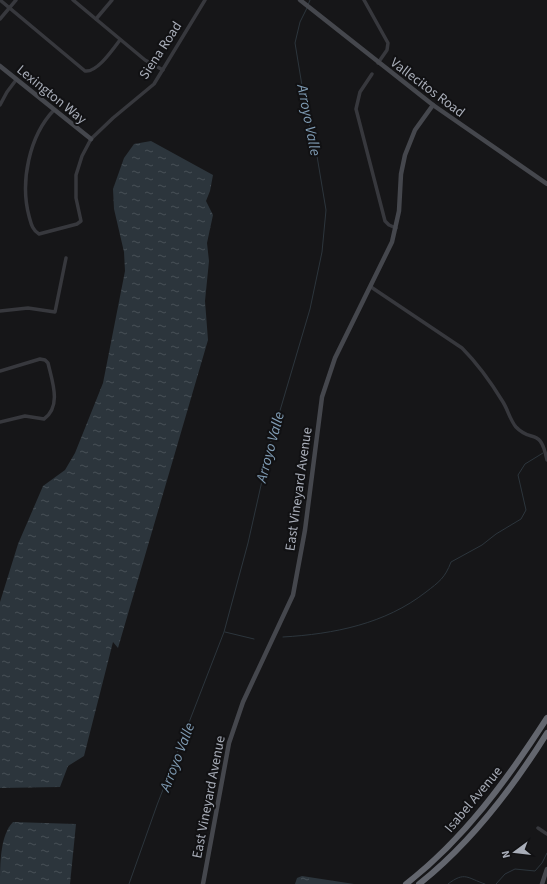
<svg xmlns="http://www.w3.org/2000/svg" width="547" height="884" font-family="'Source Sans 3',sans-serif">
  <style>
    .water { fill: url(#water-ripples) }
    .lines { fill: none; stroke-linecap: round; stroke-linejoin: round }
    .stream { stroke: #2c353c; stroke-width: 1 }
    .street { stroke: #37383d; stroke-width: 3.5 }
    .secondary { stroke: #45474d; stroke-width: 4.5 }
    .highway { stroke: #63666e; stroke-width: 6 }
    .labels { text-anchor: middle; stroke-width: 4; stroke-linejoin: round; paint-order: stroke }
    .street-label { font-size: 14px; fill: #a8adb8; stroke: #111113 }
    .water-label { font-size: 15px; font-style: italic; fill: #7f9bb3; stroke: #111113 }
  </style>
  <defs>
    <pattern id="water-ripples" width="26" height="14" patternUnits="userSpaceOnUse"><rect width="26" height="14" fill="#2c353c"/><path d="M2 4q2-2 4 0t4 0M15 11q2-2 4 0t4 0" fill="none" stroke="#485056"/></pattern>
  </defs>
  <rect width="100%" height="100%" fill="#161618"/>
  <g class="water">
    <path d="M151 141 213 175 210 191 206 201 213 215 207 243 209 261 205 301 208 340 118 648 113 642 84 756 68 766 60 787 0 788V602L18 544 43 486 65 470 75 453 103 383 125 271 124 252 114 209 113 189 124 158 134 144Z"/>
    <path d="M13 822 76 824 70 884H0C0 865 0 835 13 822Z"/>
    <path d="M302 876 354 884H295L297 878Z"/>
  </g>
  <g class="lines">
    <g class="stream">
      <path d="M308 5 310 0"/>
      <path d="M225 632 254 639"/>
      <path d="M283 637C334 634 385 624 426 592 439 582 445 578 451 562L482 545 496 534 521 519 526 510 518 475 525 464 543 453"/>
      <path d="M129 884 157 805 224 632 248 543 271 441 310 309 322 252 326 210 317 156 307 116 295 43 300 22 307 8"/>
      <path d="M448 884C465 871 467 878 485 884"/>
      <path d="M496 884 505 874 515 869 535 871 542 863 547 853"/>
    </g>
    <g class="street">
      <path d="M0 0 85 71C97 73 113 49 120 40"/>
      <path d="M73 0 145 60 163 70"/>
      <path d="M364 0 388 43 387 50 378 63"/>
      <path d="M0 19 16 0"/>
      <path d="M96 19 112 0"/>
      <path d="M372 74 360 92 356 109 385 221 389 225 396 228"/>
      <path d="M0 105 7 92 16 80"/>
      <path d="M54 110C29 136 20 182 29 216 31 223 32 230 39 234L77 224 81 221 76 198V175L82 156 91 139 113 118 154 84 205 0"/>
      <path d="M371 287 462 348C477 363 492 384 503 402 508 410 510 420 516 427 532 444 540 426 547 460"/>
      <path d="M0 311 28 308 55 312 66 258"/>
      <path d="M0 371 40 359 45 360 48 363C52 381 62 406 44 419L25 416 0 422"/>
      <path d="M538 828 547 834"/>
    </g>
    <g class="secondary">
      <path d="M300 0 433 105 547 184"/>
      <path d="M0 66 91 139"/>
      <path d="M203 884 229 743 243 702 293 595 305 530 322 397 335 358 392 242 399 211 401 174 405 155 415 130 433 105"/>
      <path d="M542 884 547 869"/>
    </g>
    <g class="highway">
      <path d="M406 884C464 839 507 780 547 718"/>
      <path d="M419 884C471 843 512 789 547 733"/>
    </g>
  </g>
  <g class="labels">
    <g class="street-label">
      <text transform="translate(160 50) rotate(-57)" y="5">Siena Road</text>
      <text transform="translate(428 87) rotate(37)" y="5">Vallecitos Road</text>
      <text transform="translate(52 94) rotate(39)" y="5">Lexington Way</text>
      <text transform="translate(298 489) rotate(-82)" y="5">East Vineyard Avenue</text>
      <text transform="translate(208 797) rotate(-79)" y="5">East Vineyard Avenue</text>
      <text transform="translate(473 799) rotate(-50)" y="5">Isabel Avenue</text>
    </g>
    <g class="water-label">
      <text transform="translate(309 120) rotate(79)" y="5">Arroyo Valle</text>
      <text transform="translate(270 447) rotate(-75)" y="5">Arroyo Valle</text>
      <text transform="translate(177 757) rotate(-69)" y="5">Arroyo Valle</text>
    </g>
  </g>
  <g transform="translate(515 852) rotate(255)" stroke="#111113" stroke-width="3" paint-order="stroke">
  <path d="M0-3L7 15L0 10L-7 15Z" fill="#a8adb8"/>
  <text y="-6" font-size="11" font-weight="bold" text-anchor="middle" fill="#a8adb8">N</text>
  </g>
</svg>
